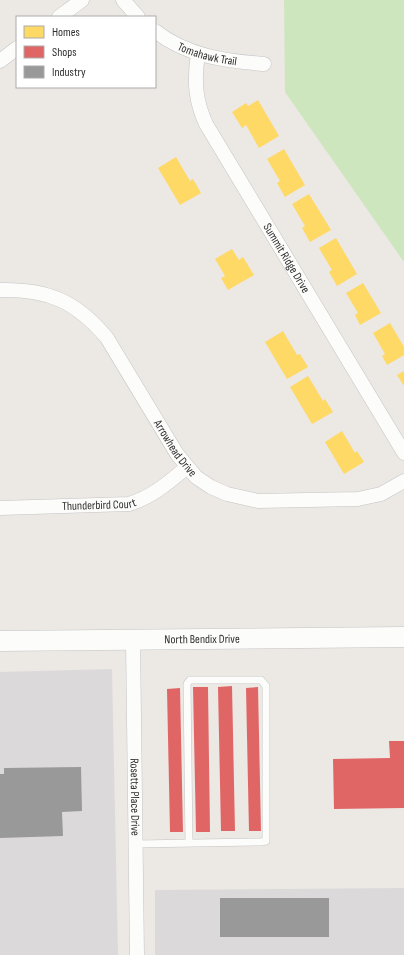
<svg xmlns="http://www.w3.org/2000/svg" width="404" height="955" font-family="'Sofia Sans Condensed',sans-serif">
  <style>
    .industrial { fill: #dcd9db }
    .green { fill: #cee6be }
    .homes { fill: #ffd966 }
    .shops { fill: #e06666 }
    .industry { fill: #999 }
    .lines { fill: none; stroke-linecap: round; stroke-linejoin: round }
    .lane-casing { stroke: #c5c4c5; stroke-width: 8 }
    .street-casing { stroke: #c5c4c5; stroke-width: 15 }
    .secondary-casing { stroke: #c5c4c5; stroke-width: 21 }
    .lane { stroke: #fcfcfb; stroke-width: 7 }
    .street { stroke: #fcfcfb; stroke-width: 14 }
    .secondary { stroke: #fcfcfb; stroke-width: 20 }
    .labels { text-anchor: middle; stroke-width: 4; stroke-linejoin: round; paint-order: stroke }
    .street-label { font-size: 12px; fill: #2e2e2e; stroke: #fff }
  </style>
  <rect width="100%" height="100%" fill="#ece8e4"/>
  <g class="industrial">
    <path d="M112 669 118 955H0V672Z"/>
    <path d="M404 888V955H155V890Z"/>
  </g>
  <path class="green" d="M284 0H404V262L285 92Z"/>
  <g class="homes">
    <path d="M258 100 279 136 259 148 246 125 242 128 232 112 246 103 248 106Z"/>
    <path d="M284 149 305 185 285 197 277 183 280 181 267 159Z"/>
    <path d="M176 157 190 181 193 179 201 193 180 205 158 168Z"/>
    <path d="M309 194 331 230 310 242 302 228 305 226 292 204Z"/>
    <path d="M336 238 357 274 337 286 329 272 332 270 319 248Z"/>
    <path d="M232 249 239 260 243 257 254 275 228 290 221 278 225 276 215 259Z"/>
    <path d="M363 283 381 313 360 325 355 315 358 313 346 293Z"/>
    <path d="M390 323 404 347V355L387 365 382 356 385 354 373 333Z"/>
    <path d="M283 331 297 355 300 354 308 367 287 379 265 342Z"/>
    <path d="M404 371V386L397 375Z"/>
    <path d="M308 376 323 401 325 399 333 412 312 424 290 387Z"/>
    <path d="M342 431 355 453 357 451 364 462 344 474 325 442Z"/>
  </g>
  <g class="shops">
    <path d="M232 686 235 831H221L218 687Z"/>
    <path d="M193 687H208L210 832H196Z"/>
    <path d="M258 687 261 831H249L246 688Z"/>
    <path d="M180 688 183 832H170L167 689Z"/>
    <path d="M389 741H404V808L334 809 333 759 390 758Z"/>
  </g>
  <g class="industry">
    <path d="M81 767 82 811 62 812 63 836 0 838V774H4V768Z"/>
    <rect x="220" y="898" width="109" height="39"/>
  </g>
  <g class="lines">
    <g class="lane-casing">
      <path id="lane" d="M136 844 261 842 266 841V686L261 680H190L187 684 189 843"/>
    </g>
    <g class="street-casing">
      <g id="street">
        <path d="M123 0 138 17"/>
        <path d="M59 17 82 0"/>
        <path id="s1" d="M155 31C187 56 225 61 264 64"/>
        <path id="s2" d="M198 54C194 80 195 100 206 124L404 453"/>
        <path d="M0 61 17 48"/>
        <path id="s3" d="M0 290C48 289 76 301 107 338L177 454 196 477 211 487 227 494 258 501 358 499 381 494 404 481"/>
        <path id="s4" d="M0 508 129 504C152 497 168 483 187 467"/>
        <path id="s5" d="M133 640 137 955"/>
      </g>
    </g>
    <g class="secondary-casing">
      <g id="secondary">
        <path id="s6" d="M0 641 404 637"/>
      </g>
    </g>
    <use href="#lane" class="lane"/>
    <use href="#street" class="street"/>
    <use href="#secondary" class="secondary"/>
  </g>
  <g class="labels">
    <g class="street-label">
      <text dy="4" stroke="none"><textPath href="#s1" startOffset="58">Tomahawk Trail</textPath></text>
      <text dy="4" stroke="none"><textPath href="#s2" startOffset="228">Summit Ridge Drive</textPath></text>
      <text dy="4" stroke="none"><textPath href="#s3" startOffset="252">Arrowhead Drive</textPath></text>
      <text dy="4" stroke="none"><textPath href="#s4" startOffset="99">Thunderbird Court</textPath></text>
      <text dy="4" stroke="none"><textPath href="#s6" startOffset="202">North Bendix Drive</textPath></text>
      <text dy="4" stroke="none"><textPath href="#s5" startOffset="157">Rosetta Place Drive</textPath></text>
    </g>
  </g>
  <rect x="16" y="16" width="140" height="72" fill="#ffffff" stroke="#ababab"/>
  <rect x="24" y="26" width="20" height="12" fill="#ffd966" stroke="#ababab"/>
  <text x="52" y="36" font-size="12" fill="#2e2e2e">Homes</text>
  <rect x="24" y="46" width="20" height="12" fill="#e06666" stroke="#ababab"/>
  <text x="52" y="56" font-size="12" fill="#2e2e2e">Shops</text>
  <rect x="24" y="66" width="20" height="12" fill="#999999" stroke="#ababab"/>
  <text x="52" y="76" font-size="12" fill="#2e2e2e">Industry</text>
</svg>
